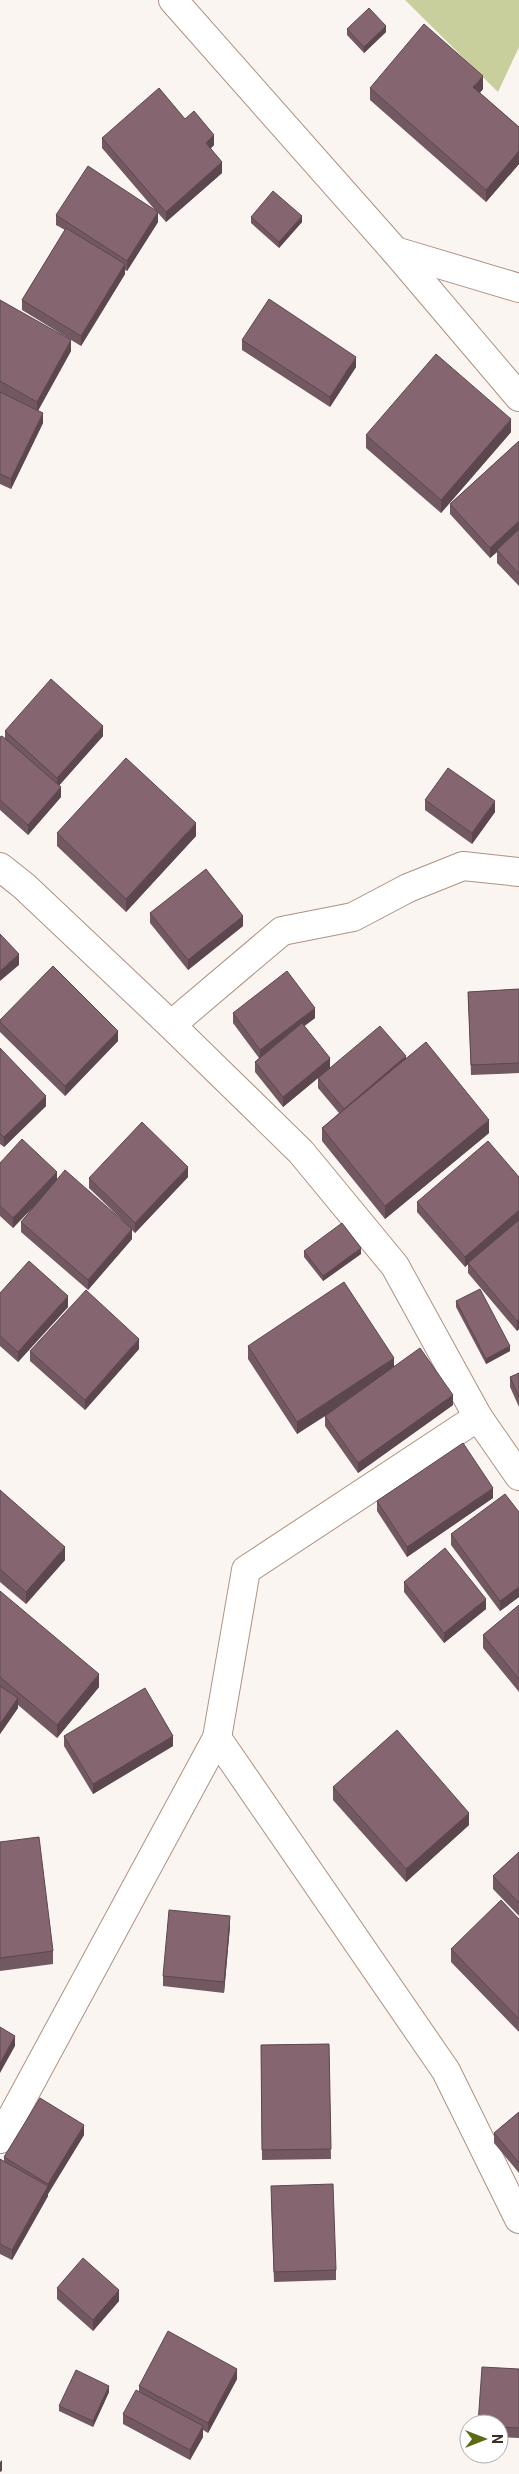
<svg xmlns="http://www.w3.org/2000/svg" width="519" height="2474" font-family="Roboto,sans-serif">
  <style>
    .green { fill: #c8cf9d }
    .lines { fill: none; stroke-linecap: round; stroke-linejoin: round }
    .street-casing { stroke: #af9181; stroke-width: 30 }
    .secondary-casing { stroke: #af9181; stroke-width: 30 }
    .primary-casing { stroke: #af9181; stroke-width: 30 }
    .street { stroke: #fff; stroke-width: 28 }
    .secondary { stroke: #fff; stroke-width: 28 }
    .primary { stroke: #fff; stroke-width: 28 }
    .wall { fill: #725860 }
    .shaded-wall { fill: #5d474e }
    .building { fill: #856670; stroke: #5d474e }
  </style>
  <rect width="100%" height="100%" fill="#fbf5f1"/>
  <path class="green" d="M405 0H519V47L498 92Z"/>
  <g class="lines">
    <g class="street-casing">
      <g id="street">
        <path d="M0 867 24 886 171 1025 301 1152 395 1266 478 1417"/>
        <path d="M171 1025 282 931 353 917 408 888 463 866 519 872"/>
        <path d="M217 1738 446 2071 519 2219"/>
        <path d="M0 2139 217 1738 246 1570 478 1417 519 1476"/>
      </g>
    </g>
    <g class="secondary-casing">
      <path id="secondary" d="M395 251 519 397"/>
    </g>
    <g class="primary-casing">
      <path id="primary" d="M173 0 395 251 519 288"/>
    </g>
    <use href="#street" class="street"/>
    <use href="#secondary" class="secondary"/>
    <use href="#primary" class="primary"/>
  </g>
  <g class="wall">
    <path d="M347 29 386 32 364 53 347 35Z"/>
    <path d="M370 88 483 89 480 93 519 127V164L486 202 370 100Z"/>
    <path d="M185 119 214 145 211 148 222 173 166 222 158 213V222L127 271 125 270V274L81 346 22 310V300L65 230 56 225V215L155 210 102 148V138Z"/>
    <path d="M251 217 302 222 279 248 251 223Z"/>
    <path d="M0 300 71 351 38 411 43 423 11 489 0 484V392L12 398 0 392Z"/>
    <path d="M242 340 356 367 330 407 242 350Z"/>
    <path d="M511 432 441 513 366 448V435Z"/>
    <path d="M519 441V586L497 563V552L490 558 450 514V504Z"/>
    <path d="M5 731 103 736 59 785 61 797 28 835 0 810V737L5 738Z"/>
    <path d="M425 800 495 812 472 844 425 810Z"/>
    <path d="M57 833 196 836 126 912 57 846Z"/>
    <path d="M150 913 243 926 188 970 150 923Z"/>
    <path d="M519 989V1073L471 1075 468 992Z"/>
    <path d="M233 1013 315 1018 304 1026 330 1068 406 1059 489 1133 385 1219 322 1141V1128L339 1113 318 1088V1078L283 1107 255 1072V1062L259 1058 233 1023Z"/>
    <path d="M0 1020 118 1041 65 1096 0 1032Z"/>
    <path d="M0 1048 46 1106 4 1147 0 1144Z"/>
    <path d="M0 1163 57 1180 124 1222 89 1188V1178L188 1177 135 1233 132 1230V1239L88 1290 21 1232V1222L33 1207 13 1228 0 1216Z"/>
    <path d="M417 1202 519 1220V1329L517 1331 468 1273V1264L465 1267 417 1212Z"/>
    <path d="M304 1251 361 1254 323 1281 304 1257Z"/>
    <path d="M0 1293 68 1307 18 1362 0 1346Z"/>
    <path d="M456 1301 510 1351 486 1364 456 1307Z"/>
    <path d="M248 1346 394 1366 453 1405 358 1473 325 1426V1416L330 1413 297 1434 248 1359Z"/>
    <path d="M139 1349 85 1410 30 1361V1351Z"/>
    <path d="M519 1373V1407L510 1387V1377Z"/>
    <path d="M0 1490 65 1560 26 1604 0 1582Z"/>
    <path d="M493 1498 407 1557 377 1511V1501Z"/>
    <path d="M519 1512V1597L500 1611 451 1545V1534Z"/>
    <path d="M404 1582 486 1609 444 1643 404 1592Z"/>
    <path d="M0 1591 99 1687 57 1738 18 1705V1708L0 1734Z"/>
    <path d="M519 1605V1692L483 1648V1635Z"/>
    <path d="M64 1736 173 1746 93 1794 64 1746Z"/>
    <path d="M333 1787 469 1825 406 1882 333 1800Z"/>
    <path d="M0 1842 53 1951V1964L0 1971Z"/>
    <path d="M519 1852V1916L493 1889V1876Z"/>
    <path d="M519 1919V2032L451 1962V1949Z"/>
    <path d="M230 1926 224 1993 163 1986V1976Z"/>
    <path d="M329 2044 331 2159 262 2160 261 2045Z"/>
    <path d="M519 2112V2173L494 2143V2133Z"/>
    <path d="M84 2135 48 2194V2193V2196L12 2260 0 2254V2159L4 2162V2157Z"/>
    <path d="M271 2197 336 2270V2280L274 2282Z"/>
    <path d="M57 2288 119 2301 93 2331 57 2299Z"/>
    <path d="M519 2369V2438L499 2437V2424Z"/>
    <path d="M237 2379 208 2433 203 2430V2437L190 2460 123 2424V2414L139 2392V2386Z"/>
    <path d="M109 2392 93 2427 59 2411V2406Z"/>
  </g>
  <g class="shaded-wall">
    <path d="M386 26V32L364 53V47Z"/>
    <path d="M483 76V89L473 100V87Z"/>
    <path d="M214 135V145L206 153V143Z"/>
    <path d="M519 151V164L486 202V190Z"/>
    <path d="M222 162V173L166 222V212Z"/>
    <path d="M158 212V222L127 271V261Z"/>
    <path d="M302 216V222L279 248V242Z"/>
    <path d="M125 264V274L81 346V336Z"/>
    <path d="M71 340V351L37 412V402Z"/>
    <path d="M356 357V367L330 407V397Z"/>
    <path d="M43 413V423L11 489V479Z"/>
    <path d="M511 419V432L441 513V500Z"/>
    <path d="M519 521V531L497 550V552L490 558V548Z"/>
    <path d="M103 726V736L57 788V778Z"/>
    <path d="M61 787V797L28 835V825Z"/>
    <path d="M495 801V812L472 844V833Z"/>
    <path d="M196 823V836L126 912V899Z"/>
    <path d="M243 916V926L188 970V960Z"/>
    <path d="M19 954V965L0 981V971Z"/>
    <path d="M315 1008V1018L260 1060V1050Z"/>
    <path d="M118 1031V1041L65 1096V1086Z"/>
    <path d="M406 1056V1067L344 1119V1109Z"/>
    <path d="M330 1058V1068L283 1107V1097Z"/>
    <path d="M46 1096V1106L4 1147V1137Z"/>
    <path d="M489 1120V1133L385 1219V1206Z"/>
    <path d="M188 1167V1177L135 1233V1223Z"/>
    <path d="M57 1172V1182L13 1228V1218Z"/>
    <path d="M519 1210V1220L465 1267V1257Z"/>
    <path d="M132 1229V1239L88 1290V1280Z"/>
    <path d="M361 1248V1254L323 1281V1276Z"/>
    <path d="M68 1296V1307L18 1362V1352Z"/>
    <path d="M519 1319V1329L517 1331V1321Z"/>
    <path d="M139 1339V1349L85 1410V1400Z"/>
    <path d="M510 1346V1351L486 1364V1359Z"/>
    <path d="M394 1358V1370L297 1434V1422Z"/>
    <path d="M453 1395V1405L358 1473V1463Z"/>
    <path d="M493 1488V1498L407 1557V1547Z"/>
    <path d="M65 1547V1560L26 1604V1592Z"/>
    <path d="M519 1587V1597L500 1611V1601Z"/>
    <path d="M486 1599V1609L444 1643V1633Z"/>
    <path d="M99 1674V1687L57 1738V1725Z"/>
    <path d="M18 1698V1708L0 1734V1724Z"/>
    <path d="M173 1736V1746L93 1794V1784Z"/>
    <path d="M469 1813V1825L406 1882V1869Z"/>
    <path d="M230 1916V1926L224 1993V1982Z"/>
    <path d="M15 2036V2046L0 2073V2063Z"/>
    <path d="M84 2125V2135L48 2194V2184Z"/>
    <path d="M48 2186V2196L12 2260V2250Z"/>
    <path d="M119 2290V2301L93 2331V2320Z"/>
    <path d="M237 2369V2379L208 2433V2423Z"/>
    <path d="M109 2386V2392L93 2427V2421Z"/>
    <path d="M203 2426V2437L190 2460V2450Z"/>
    <path d="M2 2460V2471L0 2472V2462Z"/>
  </g>
  <g class="building">
    <path d="M369 8 386 26 364 47 347 29Z"/>
    <path d="M424 24 483 76 473 87 519 127V151L486 190 370 88Z"/>
    <path d="M159 88 185 119 194 111 214 135 206 143 222 162 166 212 102 138Z"/>
    <path d="M88 166 158 212 127 261 56 215Z"/>
    <path d="M273 191 302 216 279 242 251 217Z"/>
    <path d="M66 228 125 264 81 336 22 300Z"/>
    <path d="M269 299 356 357 330 397 242 340Z"/>
    <path d="M0 300 71 340 37 402 0 381Z"/>
    <path d="M436 354 511 419 441 500 366 435Z"/>
    <path d="M0 392 43 413 11 479 0 474Z"/>
    <path d="M519 441V521L490 548 450 504Z"/>
    <path d="M519 529V574L497 550Z"/>
    <path d="M51 679 103 726 57 778 5 731Z"/>
    <path d="M2 736 61 787 28 825 0 800V737Z"/>
    <path d="M126 758 196 823 126 899 57 833Z"/>
    <path d="M448 768 495 801 472 833 425 800Z"/>
    <path d="M206 869 243 916 188 960 150 913Z"/>
    <path d="M0 934 19 954 0 971Z"/>
    <path d="M53 966 118 1031 65 1086 0 1022V1020Z"/>
    <path d="M287 971 315 1008 260 1050 233 1013Z"/>
    <path d="M519 989V1063L471 1065 468 992Z"/>
    <path d="M302 1023 330 1058 283 1097 255 1062Z"/>
    <path d="M380 1026 406 1056 344 1109 318 1078Z"/>
    <path d="M426 1042 489 1120 385 1206 322 1128Z"/>
    <path d="M0 1048 46 1096 4 1137 0 1134Z"/>
    <path d="M142 1122 188 1167 135 1223 89 1178Z"/>
    <path d="M22 1139 57 1172 13 1218 0 1206V1163Z"/>
    <path d="M488 1141 519 1177V1210L465 1257 417 1202Z"/>
    <path d="M65 1170 132 1229 88 1280 21 1222Z"/>
    <path d="M519 1220V1319L517 1321 468 1263Z"/>
    <path d="M342 1223 361 1248 323 1276 304 1251Z"/>
    <path d="M29 1261 68 1296 18 1352 0 1336V1293Z"/>
    <path d="M344 1282 394 1358 297 1422 248 1346Z"/>
    <path d="M480 1289 510 1346 486 1359 456 1301Z"/>
    <path d="M86 1290 139 1339 85 1400 30 1351Z"/>
    <path d="M420 1348 453 1395 358 1463 325 1416Z"/>
    <path d="M519 1373V1397L510 1377Z"/>
    <path d="M463 1443 493 1488 407 1547 377 1501Z"/>
    <path d="M0 1490 65 1547 26 1592 0 1569Z"/>
    <path d="M505 1494 519 1512V1587L500 1601 451 1534Z"/>
    <path d="M445 1548 486 1599 444 1633 404 1582Z"/>
    <path d="M0 1591 99 1674 57 1725 0 1677Z"/>
    <path d="M519 1605V1679L483 1635Z"/>
    <path d="M0 1686 18 1698 0 1724Z"/>
    <path d="M145 1688 173 1736 93 1784 64 1736Z"/>
    <path d="M397 1730 469 1813 406 1869 333 1787Z"/>
    <path d="M39 1837 53 1951 0 1958V1842Z"/>
    <path d="M519 1852V1903L493 1876Z"/>
    <path d="M501 1900 519 1919V2019L451 1949Z"/>
    <path d="M169 1910 230 1916 224 1982 163 1976Z"/>
    <path d="M0 2027 15 2036 0 2063Z"/>
    <path d="M329 2044 331 2149 262 2150 261 2045Z"/>
    <path d="M40 2098 84 2125 48 2184 4 2157Z"/>
    <path d="M519 2112V2163L494 2133Z"/>
    <path d="M0 2159 48 2186 12 2250 0 2244Z"/>
    <path d="M333 2184 336 2270 274 2272 271 2186Z"/>
    <path d="M83 2258 119 2290 93 2320 57 2288Z"/>
    <path d="M168 2331 237 2369 208 2423 139 2386Z"/>
    <path d="M482 2367 519 2369V2428L499 2427V2424H478Z"/>
    <path d="M76 2370 109 2386 93 2421 59 2406Z"/>
    <path d="M136 2390 203 2426 190 2450 123 2414Z"/>
  </g>
  <g transform="translate(484 2439) rotate(90)"><circle r="24" fill="#ffffff" stroke="#b1aca9"/>
  <path d="M0-4L9 19L0 12L-9 19Z" fill="#5b6a13"/>
  <text y="-8" font-size="14" font-weight="bold" text-anchor="middle" fill="#3b2f28">N</text>
  </g>
</svg>
